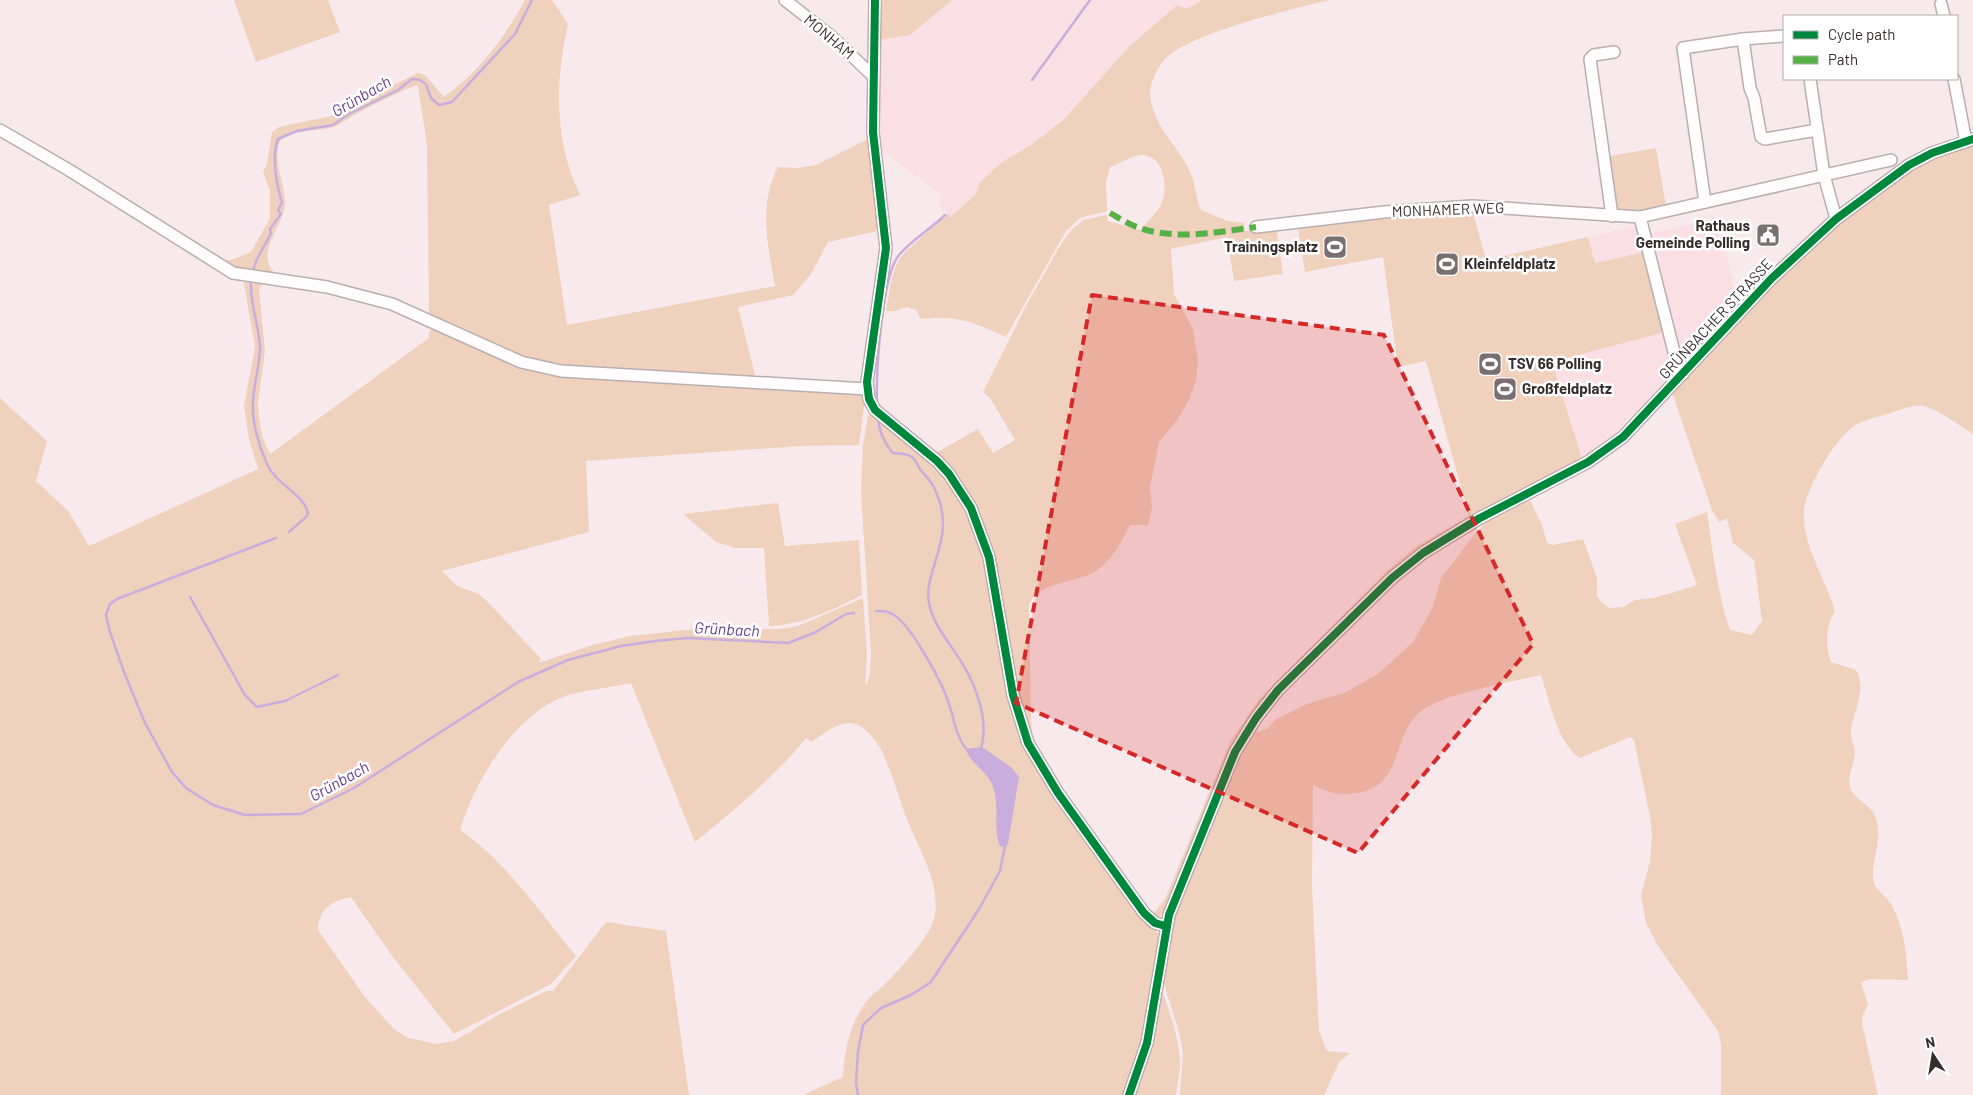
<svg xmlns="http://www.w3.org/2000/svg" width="1973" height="1095" font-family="Barlow,sans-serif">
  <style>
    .built { fill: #fae0e5 }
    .green { fill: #efd1bd }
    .water { fill: #c9aedd }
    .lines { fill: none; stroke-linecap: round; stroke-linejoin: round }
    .stream { stroke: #c9aedd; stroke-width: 2.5 }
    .minor-casing { stroke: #b9aeb0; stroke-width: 14 }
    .minor { stroke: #fefcfc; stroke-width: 11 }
    .quiet { stroke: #56b246; stroke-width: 6; stroke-dasharray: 12 6; stroke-linecap: butt }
    .cycleway-casing { stroke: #fff; stroke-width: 11 }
    .cycleway { stroke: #00873e; stroke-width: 8 }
    .marked { fill: #d62828; fill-opacity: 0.2; stroke: #d62828; stroke-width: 4; stroke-dasharray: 10 6; stroke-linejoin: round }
    .labels { text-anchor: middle; stroke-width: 5; stroke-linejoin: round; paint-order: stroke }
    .street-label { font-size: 15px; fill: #362d2e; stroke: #fff }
    .poi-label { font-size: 15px; font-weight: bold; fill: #362d2e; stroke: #fff; text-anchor: start }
    .water-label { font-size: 16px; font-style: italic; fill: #683e8d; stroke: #fff }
  </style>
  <rect width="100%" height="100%" fill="#f8eaec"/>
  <g class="built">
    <path d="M952 0H1202L1186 9 1177 6 1129 47 1079 104 1035 142 1012 156 980 182 975 195 951 217 937 204 943 196 881 150 878 40 910 35Z"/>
    <path d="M1717 218 1738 303 1684 360 1680 359 1647 234Z"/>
    <path d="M1637 226 1644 252 1595 263 1588 237Z"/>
    <path d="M1665 332 1675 373 1613 437 1582 459 1552 362Z"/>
  </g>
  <g class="green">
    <path d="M234 0H328L340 32 256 62Z"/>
    <path d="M525 0H552L568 24C555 82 554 141 580 195L549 205 567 325 775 286C768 246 758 205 778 167L798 168 816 165 868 139 882 230 828 242 811 274 793 295 738 307 756 379 578 369 507 354 429 315 427 145 418 86 416 85C395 94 374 104 354 115 347 119 341 124 334 127 320 131 293 129 282 139 270 152 286 188 285 203 284 228 251 255 278 276L242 272 219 260H231L251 252 270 218V191L263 172 267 164 272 132 279 127 331 116 418 73 425 75 444 97C479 72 505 37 525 0Z"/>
    <path d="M878 0H952L910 35 878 40Z"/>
    <path d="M1202 0H1330C1292 9 1190 33 1165 59 1158 67 1150 82 1150 93 1152 127 1179 145 1191 174 1196 186 1196 199 1201 210L1228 221 1244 223 1245 231 1276 226 1283 274 1234 281 1227 237 1171 249 1174 294 1193 329 1198 361 1196 381 1189 400 1178 419 1159 442 1150 488 1152 507 1148 525H1130C1121 543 1110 564 1091 574 1068 584 1043 581 1029 604L1031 718 1032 732 1039 752 1024 725 993 557 934 454 978 429 993 453 1015 440 990 398 983 392 1027 304 1061 244 1072 229 1084 220 1107 215 1108 221 1140 230C1147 222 1158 212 1162 202 1168 186 1164 157 1143 155 1134 154 1119 164 1110 167L1106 182 1107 211 1080 218 1066 231 1006 337C974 322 957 315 921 319L916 310 907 307 894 311H886C890 291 891 265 907 250L948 214 951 217 975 195 980 182 1000 164 1035 142 1065 118 1129 47 1177 5 1186 9Z"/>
    <path d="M1973 143V434C1958 425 1940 410 1923 406 1914 404 1902 409 1894 412 1880 417 1862 419 1851 428 1834 442 1806 488 1804 510 1802 546 1825 577 1835 611 1826 624 1825 647 1831 662L1856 670C1867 686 1854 712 1851 729 1850 737 1854 744 1855 752 1855 763 1847 775 1850 786 1852 798 1868 803 1874 814 1885 836 1871 858 1873 879 1875 891 1887 896 1892 906 1905 930 1906 954 1908 980L1869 979 1861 982 1868 1005 1863 1014 1862 1023 1878 1095H1721V1044L1718 1031 1658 946 1646 923 1641 895 1650 861 1652 835 1650 816 1634 740 1630 737 1580 758C1558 745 1549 699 1541 675 1511 682 1443 694 1421 711 1390 735 1406 785 1357 793 1340 796 1328 793 1313 785L1312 887 1319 1031 1327 1051 1350 1053 1339 1062 1324 1095H1180L1183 1053 1179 1032 1160 971 1170 922 1223 788 1249 734 1267 729 1275 720 1309 703 1344 693 1378 674 1413 642 1432 609 1441 578 1474 535 1485 523 1530 500 1542 525 1547 543 1553 545 1583 539 1597 578V596L1602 603 1609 608 1624 607 1635 600 1654 598 1697 585 1675 524 1707 512C1713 552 1717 592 1730 630L1752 635 1762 621 1754 560 1733 543 1727 518 1719 522 1712 510 1672 392 1757 298 1842 219 1909 170 1941 154Z"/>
    <path d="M1656 148 1666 206 1623 213 1617 211 1614 204 1610 156Z"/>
    <path d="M1472 209 1486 260 1588 237 1595 263 1644 252 1665 332 1552 362 1582 459 1470 516 1474 518 1455 528 1263 702 1165 911 1157 919 1153 914 1165 899 1230 742 1259 699 1390 568 1417 546 1469 516 1426 361 1398 367 1383 257 1305 272 1298 227 1383 216Z"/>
    <path d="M249 280 265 282 259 288 265 351 258 402 259 417 262 436 270 454 429 338V332L433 326 533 369 863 394 865 399 859 445 801 446 586 461 589 532 442 571 457 586 478 594 487 601 541 659 538 663 593 645 630 636 695 629H780L798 626 863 598 867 655 865 683 867 685 870 673 871 652 861 492 863 445 868 416 872 414 945 474 978 531 1019 729 1159 935 1146 1029 1124 1095H803L843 1077C844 1052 850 1023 866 1002 871 995 879 990 885 984 900 969 933 934 935 914 940 884 920 851 909 824 900 803 889 760 877 743 853 710 838 724 811 742L806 738C775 777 733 811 695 842L631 683C609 688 584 690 563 697 514 716 474 782 460 830 505 860 541 914 576 956L551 984 454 1034 393 957 351 897C332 900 318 910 318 930L365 997 394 1029 408 1038 437 1044 454 1041 500 1014 546 991H553L606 922 666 931 689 1095H0V398L47 441 36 481 69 512 89 546 258 469 249 439 244 406 255 347 244 283Z"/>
    <path d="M778 503 785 546 859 540 862 595C833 610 802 625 769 626L764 548H735L716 542 683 514Z"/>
    <path d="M1159 982C1168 1008 1179 1035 1180 1063 1180 1074 1177 1085 1176 1095H1132L1148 1058Z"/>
  </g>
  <path class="water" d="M982 747 1012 768 1019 777 1008 844 1005 848 1000 846C992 828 1001 805 992 784 986 770 969 763 966 749Z"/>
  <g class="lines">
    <g class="stream">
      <path d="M1032 80 1090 0"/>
      <path d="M253 271C257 254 265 247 271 233L270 229 281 214 278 210 282 203C277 186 271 157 278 139L297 131 333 125 349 114 398 90 412 79 420 80 426 84 431 98 439 105 452 102 515 34 532 0"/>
      <path d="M251 283C250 304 259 325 260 347 260 365 254 383 253 400 251 420 259 446 267 464 275 484 303 493 308 513L306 517 289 532"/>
      <path d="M877 405C876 375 881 277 899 255 911 240 931 229 945 215"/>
      <path d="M878 418C879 431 884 443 893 453 902 454 912 453 916 462 918 466 919 468 922 472 930 479 935 488 938 497 956 544 918 575 931 611 937 630 952 646 962 663 977 687 989 722 981 749"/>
      <path d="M276 538 117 599 110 604 106 615 110 632 124 672 145 723 172 772 186 788 213 805 245 815 301 814 354 788 518 682 568 660 621 646 655 641 687 638 788 643 816 632 846 614 854 613"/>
      <path d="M190 597 245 695 257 707 285 701 338 675"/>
      <path d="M876 611C883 611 888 611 894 615 911 625 943 684 949 704 955 721 955 735 967 750"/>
      <path d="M858 1095 856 1083 858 1052 863 1025 881 1008 911 995 931 982 979 909 1000 871 1005 846"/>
    </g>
    <g class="minor-casing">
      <g id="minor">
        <path d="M785 0 832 37 873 76"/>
        <path d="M875 0 873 132 886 248 867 382 869 399 875 410 937 461 949 474 971 508 989 557 1013 695 1028 743 1058 793 1144 913 1155 923 1165 926"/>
        <path d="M1941 4 1944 16"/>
        <path d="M1743 39 1750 88 1754 98 1761 137 1765 139 1817 130"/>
        <path d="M1810 79 1824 175 1836 219"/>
        <path d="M1954 79 1966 142"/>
        <path d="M0 130 69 170 233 273 327 287 392 304 521 362 561 371 867 389"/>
        <path d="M1705 202 1683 48 1743 39 1784 36"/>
        <path d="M1612 216 1590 59 1594 55 1614 52"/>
        <path d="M1640 217 1674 352 1683 374"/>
        <path d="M1256 227 1384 212 1472 206 1640 217 1891 160"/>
        <path d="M1129 1095 1147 1043 1169 915 1235 752 1256 718 1278 690 1392 578 1423 553 1480 518 1588 462 1623 437 1772 278 1836 219 1909 165 1932 153 1973 139"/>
      </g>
    </g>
    <use href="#minor" class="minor"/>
    <path class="quiet" d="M1110 213C1119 218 1128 224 1137 227 1175 241 1217 232 1256 227"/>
    <g class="cycleway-casing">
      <g id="cycleway">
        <path d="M875 0 873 132 886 248 867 382 869 399 875 410 937 461 949 474 971 508 989 557 1013 695 1028 743 1058 793 1144 913 1155 923 1165 926"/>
        <path d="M1129 1095 1147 1043 1169 915 1235 752 1256 718 1278 690 1392 578 1423 553 1480 518 1588 462 1623 437 1772 278 1836 219 1909 165 1932 153 1973 139"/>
      </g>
    </g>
    <use href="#cycleway" class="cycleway"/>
  </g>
  <path class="marked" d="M1092 295 1384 335 1533 644 1358 853 1016 703Z"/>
  <defs>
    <g id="civic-square" transform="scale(1.25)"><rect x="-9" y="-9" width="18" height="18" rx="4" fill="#7a6f70" stroke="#fff"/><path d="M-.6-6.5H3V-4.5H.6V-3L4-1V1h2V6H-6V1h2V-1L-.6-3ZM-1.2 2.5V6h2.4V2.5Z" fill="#fff"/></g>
    <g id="stadium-square" transform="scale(1.25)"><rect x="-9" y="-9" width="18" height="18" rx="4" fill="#7a6f70" stroke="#fff"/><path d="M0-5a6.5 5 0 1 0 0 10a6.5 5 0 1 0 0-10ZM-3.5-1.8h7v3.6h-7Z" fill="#fff"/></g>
  </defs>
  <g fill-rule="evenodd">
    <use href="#civic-square" x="1768" y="235"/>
    <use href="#stadium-square" x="1335" y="247"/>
    <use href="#stadium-square" x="1447" y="264"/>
    <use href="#stadium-square" x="1490" y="364"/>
    <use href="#stadium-square" x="1505" y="389"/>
  </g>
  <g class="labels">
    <g class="street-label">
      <text transform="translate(829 37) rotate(40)" y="5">MONHAM</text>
      <text transform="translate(1448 210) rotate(-2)" y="5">MONHAMER WEG</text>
      <text transform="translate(1716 319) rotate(-47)" y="5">GRÜNBACHER STRASSE</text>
    </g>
    <g class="poi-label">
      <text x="1750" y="231" text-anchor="end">Rathaus<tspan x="1750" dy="17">Gemeinde Polling</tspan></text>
      <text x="1318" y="252" text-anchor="end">Trainingsplatz</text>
      <text x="1464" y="269">Kleinfeldplatz</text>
      <text x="1508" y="369">TSV 66 Polling</text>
      <text x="1522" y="394">Großfeldplatz</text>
    </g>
    <g class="water-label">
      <text transform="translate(361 96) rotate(-30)" y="6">Grünbach</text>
      <text transform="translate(727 629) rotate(3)" y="6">Grünbach</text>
      <text transform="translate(339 781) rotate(-29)" y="6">Grünbach</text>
    </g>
  </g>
  <rect x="1783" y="15" width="175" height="65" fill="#ffffff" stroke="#afabab"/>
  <rect x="1793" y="31" width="25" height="8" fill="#00873e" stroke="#afabab"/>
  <text x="1828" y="40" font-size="15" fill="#362d2e">Cycle path</text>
  <rect x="1793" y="56" width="25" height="8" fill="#56b246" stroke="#afabab"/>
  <text x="1828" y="65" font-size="15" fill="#362d2e">Path</text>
  <g transform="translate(1933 1055) rotate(348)" stroke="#ffffff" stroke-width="4" paint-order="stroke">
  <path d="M0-4L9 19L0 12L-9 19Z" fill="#362d2e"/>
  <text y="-8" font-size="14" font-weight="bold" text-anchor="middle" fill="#362d2e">N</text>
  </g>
</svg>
